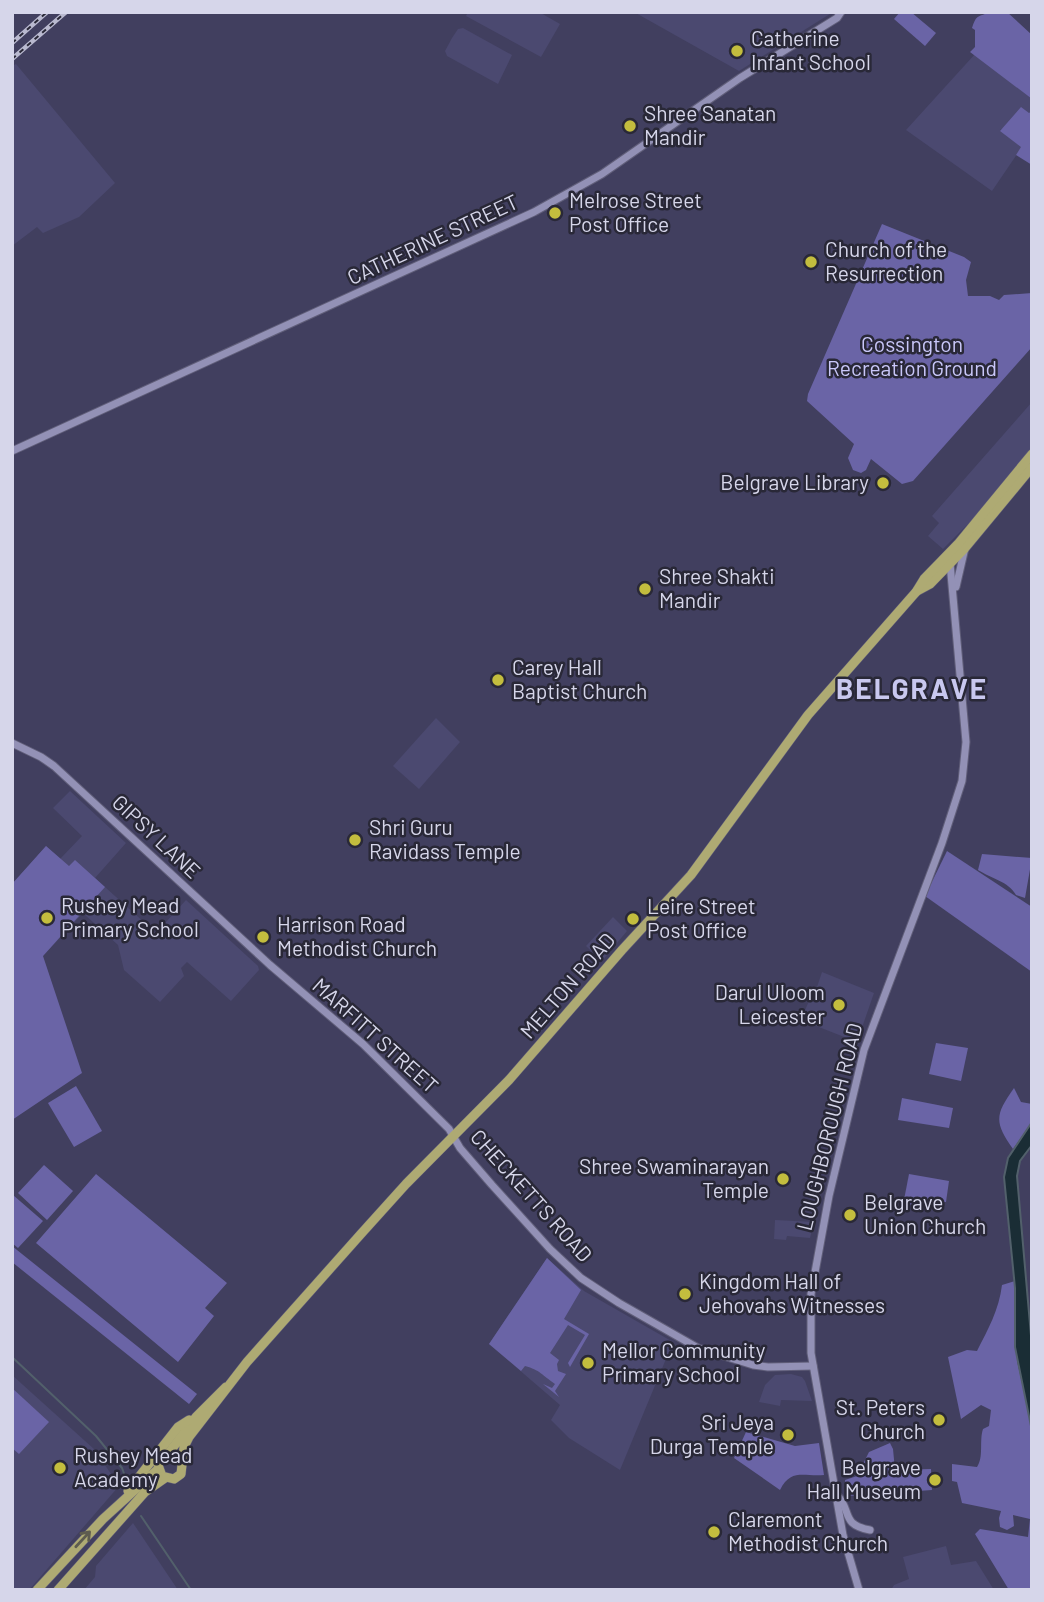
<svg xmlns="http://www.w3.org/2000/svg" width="1044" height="1602" font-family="Barlow,sans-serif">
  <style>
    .built { fill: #4b4970 }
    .green { fill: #6a64a6 }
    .water { fill: #1a2d35; stroke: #52606b; stroke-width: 2 }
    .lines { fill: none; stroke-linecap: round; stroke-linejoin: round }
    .stream { stroke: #52606b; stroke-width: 2 }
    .minor-casing { stroke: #605e79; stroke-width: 9 }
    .major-casing { stroke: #605e79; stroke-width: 10 }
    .minor { stroke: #9391b6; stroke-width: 7 }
    .major { stroke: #aeaa73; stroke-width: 9 }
    .rail-casing { stroke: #b9b9cf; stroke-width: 4.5 }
    .rail { stroke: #292837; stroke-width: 2; stroke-dasharray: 5; stroke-linecap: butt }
    .oneway { stroke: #5e5c4f }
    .poi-dot { fill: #c3bd3e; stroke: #292837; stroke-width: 2.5 }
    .labels { text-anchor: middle; stroke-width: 5; stroke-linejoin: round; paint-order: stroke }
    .poi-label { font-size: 21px; fill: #d6d6ea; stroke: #292837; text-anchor: start }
    .street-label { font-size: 21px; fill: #d6d6ea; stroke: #292837 }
    .park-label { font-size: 21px; fill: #c9c7f9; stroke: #292837 }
    .district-label { font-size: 28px; font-weight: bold; letter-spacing: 2px; fill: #c9c8ef; stroke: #292837 }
  </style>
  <rect width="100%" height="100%" fill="#413f5f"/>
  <g class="built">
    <path d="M468 12H539L560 24 541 57 466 16Z"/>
    <path d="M634 12H833L739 71Z"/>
    <path d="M463 28 512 55 498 84 447 56 445 51 452 38 458 29Z"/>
    <path d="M975 54 1032 99 1030 114 1000 130 1022 147 992 191 906 130Z"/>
    <path d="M16 64 115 183 79 217 43 233 37 227 12 246V66Z"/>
    <path d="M1032 402V450L975 517 943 549 928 536 939 523 932 516Z"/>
    <path d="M436 718 460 742 419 789 393 766Z"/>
    <path d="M70 791 126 843 95 878 156 933 186 900 258 966 259 970 231 1001 187 962 181 968 184 976 160 1002 124 970 118 945 83 913 43 956 12 884 46 846 60 859 82 836 53 808Z"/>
    <path d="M613 917 627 931 602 961 586 946Z"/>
    <path d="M822 972 874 993 857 1042 801 1020 811 996H814Z"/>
    <path d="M775 1220 814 1222 810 1238 787 1236 786 1240 774 1239Z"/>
    <path d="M547 1258 584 1291 673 1342 620 1470 569 1438 551 1420 560 1405 489 1344Z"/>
    <path d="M791 1374 802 1377 805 1381 812 1401 781 1400 780 1406 759 1402 765 1385 775 1375Z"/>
    <path d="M12 1375 95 1450 119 1486 29 1590H12Z"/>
    <path d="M133 1523 178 1590H84L95 1577 96 1566Z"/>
    <path d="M946 1546 951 1565 976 1561 994 1590H891L894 1585 909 1579 903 1557Z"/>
  </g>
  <g class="green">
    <path d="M900 12H911L936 33 925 46 894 19Z"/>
    <path d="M989 12H1007L1032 35V99L970 52 975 47V30L972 28C977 13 978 18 989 12Z"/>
    <path d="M1021 107 1029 113 1032 111V165L1016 155 1021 147 1000 131Z"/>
    <path d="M882 224 964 257 971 262 966 280 968 296H990L999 300 1004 295 1032 293V347L913 481 902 484 871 459 866 470 861 473 853 470 848 458 854 444 807 401 808 394Z"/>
    <path d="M46 846 69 866 75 860 105 887 43 956 82 1073 12 1120V884Z"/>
    <path d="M947 851 1032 907V972L925 896Z"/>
    <path d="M982 854 1032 858 1025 898 1016 895C1008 881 992 879 978 870Z"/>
    <path d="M936 1043 968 1048 961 1081 929 1074Z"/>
    <path d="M76 1086 102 1131 74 1147 48 1103Z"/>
    <path d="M1014 1088 1021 1102 1032 1104V1122L1013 1149C994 1122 995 1115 1014 1088Z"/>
    <path d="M902 1098 953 1108 949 1128 898 1120Z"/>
    <path d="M44 1165 73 1191 47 1220 18 1193Z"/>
    <path d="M96 1174 227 1283 205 1308 214 1316 178 1362 36 1243Z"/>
    <path d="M909 1174 949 1181 946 1202 903 1205Z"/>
    <path d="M13 1195 43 1221 18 1248 12 1243Z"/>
    <path d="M12 1246 197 1394 189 1404 12 1262Z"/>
    <path d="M547 1258 581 1290 564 1319 589 1334 570 1367 568 1363 585 1335 568 1325 550 1353 559 1360 557 1364 558 1371 566 1374 555 1391 559 1397 543 1384 552 1388 555 1384C542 1375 540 1370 525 1366L521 1371 489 1344Z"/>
    <path d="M1015 1281 1017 1361 1032 1428V1590H1009L975 1534 980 1529 1028 1537 1030 1519 1013 1515 1014 1526 1007 1530 1000 1527 999 1518 1001 1511 962 1503 957 1482 952 1481V1464L977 1467C984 1457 979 1441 983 1429L989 1426 991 1410 981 1405 961 1419 948 1357 967 1350 977 1351C988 1329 999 1310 1002 1285Z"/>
    <path d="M12 1388 49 1422 19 1454 12 1448Z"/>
    <path d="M746 1432 795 1446 819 1443 824 1475C804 1477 791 1468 780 1490L734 1458Z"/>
    <path d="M890 1443 893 1449 895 1470 931 1469 932 1490 847 1496 845 1480 857 1476 869 1452Z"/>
  </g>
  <path class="water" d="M1032 1122V1145L1020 1161 1017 1176 1032 1347V1431L1015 1347V1288L1004 1177 1008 1158Z"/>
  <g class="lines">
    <g class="stream">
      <path d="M12 1357 96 1436 122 1468 126 1479"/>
      <path d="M141 1516 191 1590"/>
    </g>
    <g class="minor-casing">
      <g id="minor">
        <path d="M12 451 534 212 602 174 740 78 837 18 841 12"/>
        <path d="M956 587 965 548"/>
        <path d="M12 743 41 757 54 766 270 965 363 1044 449 1129 460 1148 492 1185 550 1249 581 1278 619 1303 698 1348 753 1365 768 1367 813 1366"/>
        <path d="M836 1494C853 1510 839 1524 870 1530"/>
        <path d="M859 1590 843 1535 811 1353V1294L829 1196 864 1050 942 843 962 781 966 742 950 563"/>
      </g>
    </g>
    <g class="major-casing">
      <g id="major">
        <path d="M917 591 930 584 965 548 1032 467"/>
        <path d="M226 1387 196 1417 168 1454 161 1458 158 1465 162 1476 174 1479 181 1474 184 1447 189 1437 247 1362 360 1235 406 1184 509 1080 622 950 691 875 808 715 916 592 924 579 958 544 1032 454"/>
        <path d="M128 1491 178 1427 189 1420"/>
        <path d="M37 1590 103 1519 158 1469"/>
        <path d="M58 1590 145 1492 165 1478"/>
      </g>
    </g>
    <use href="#minor" class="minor"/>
    <use href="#major" class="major"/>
    <g class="rail-casing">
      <g id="rail">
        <path d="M12 43 47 12"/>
        <path d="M12 59 66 12"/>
      </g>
    </g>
    <use href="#rail" class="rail"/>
  </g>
  <defs><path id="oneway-shaft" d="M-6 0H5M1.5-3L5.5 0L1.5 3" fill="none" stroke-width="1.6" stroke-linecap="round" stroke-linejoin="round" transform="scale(1.75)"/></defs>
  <use class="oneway" href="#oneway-shaft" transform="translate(83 1539) rotate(-47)"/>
  <g class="poi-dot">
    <circle cx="737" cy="51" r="7"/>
    <circle cx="630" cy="126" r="7"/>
    <circle cx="555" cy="213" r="7"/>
    <circle cx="811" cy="262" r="7"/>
    <circle cx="883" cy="483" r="7"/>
    <circle cx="645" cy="589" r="7"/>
    <circle cx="498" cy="680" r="7"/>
    <circle cx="355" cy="840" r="7"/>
    <circle cx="47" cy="918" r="7"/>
    <circle cx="633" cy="919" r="7"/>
    <circle cx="263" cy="937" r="7"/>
    <circle cx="839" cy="1005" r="7"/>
    <circle cx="783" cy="1179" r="7"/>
    <circle cx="850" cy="1215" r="7"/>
    <circle cx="685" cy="1294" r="7"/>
    <circle cx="588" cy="1363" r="7"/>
    <circle cx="939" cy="1420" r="7"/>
    <circle cx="788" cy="1435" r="7"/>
    <circle cx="60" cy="1468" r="7"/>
    <circle cx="935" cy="1480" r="7"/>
    <circle cx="714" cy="1532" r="7"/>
  </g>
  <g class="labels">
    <g class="poi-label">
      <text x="751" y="46">Catherine<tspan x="751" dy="24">Infant School</tspan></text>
      <text x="644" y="121">Shree Sanatan<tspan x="644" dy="24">Mandir</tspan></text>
      <text x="569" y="208">Melrose Street<tspan x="569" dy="24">Post Office</tspan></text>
      <text x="825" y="257">Church of the<tspan x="825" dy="24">Resurrection</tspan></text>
      <text x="869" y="490" text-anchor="end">Belgrave Library</text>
      <text x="659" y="584">Shree Shakti<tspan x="659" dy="24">Mandir</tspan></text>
      <text x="512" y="675">Carey Hall<tspan x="512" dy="24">Baptist Church</tspan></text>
      <text x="369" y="835">Shri Guru<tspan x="369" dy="24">Ravidass Temple</tspan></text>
      <text x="61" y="913">Rushey Mead<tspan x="61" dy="24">Primary School</tspan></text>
      <text x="647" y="914">Leire Street<tspan x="647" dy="24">Post Office</tspan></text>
      <text x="277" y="932">Harrison Road<tspan x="277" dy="24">Methodist Church</tspan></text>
      <text x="825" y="1000" text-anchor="end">Darul Uloom<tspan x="825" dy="24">Leicester</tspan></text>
      <text x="769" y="1174" text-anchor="end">Shree Swaminarayan<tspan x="769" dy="24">Temple</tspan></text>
      <text x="864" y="1210">Belgrave<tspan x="864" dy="24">Union Church</tspan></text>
      <text x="699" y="1289">Kingdom Hall of<tspan x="699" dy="24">Jehovahs Witnesses</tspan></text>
      <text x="602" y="1358">Mellor Community<tspan x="602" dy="24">Primary School</tspan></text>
      <text x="925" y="1415" text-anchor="end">St. Peters<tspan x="925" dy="24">Church</tspan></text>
      <text x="774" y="1430" text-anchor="end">Sri Jeya<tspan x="774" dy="24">Durga Temple</tspan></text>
      <text x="74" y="1463">Rushey Mead<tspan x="74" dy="24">Academy</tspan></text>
      <text x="921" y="1475" text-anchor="end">Belgrave<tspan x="921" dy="24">Hall Museum</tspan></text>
      <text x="728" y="1527">Claremont<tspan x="728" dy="24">Methodist Church</tspan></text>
    </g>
    <g class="street-label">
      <text transform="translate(433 240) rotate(-25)" y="7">CATHERINE STREET</text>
      <text transform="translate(156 837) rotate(43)" y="7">GIPSY LANE</text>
      <text transform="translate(568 986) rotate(-49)" y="7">MELTON ROAD</text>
      <text transform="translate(375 1036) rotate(42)" y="7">MARFITT STREET</text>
      <text transform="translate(830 1127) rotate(-76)" y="7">LOUGHBOROUGH ROAD</text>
      <text transform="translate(531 1196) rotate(48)" y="7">CHECKETTS ROAD</text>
    </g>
    <g class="park-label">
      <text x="912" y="352">Cossington<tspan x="912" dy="24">Recreation Ground</tspan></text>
    </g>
    <g class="district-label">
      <text x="912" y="699">BELGRAVE</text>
    </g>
  </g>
  <rect width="1044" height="1602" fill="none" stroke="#d6d6ea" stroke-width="28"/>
</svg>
